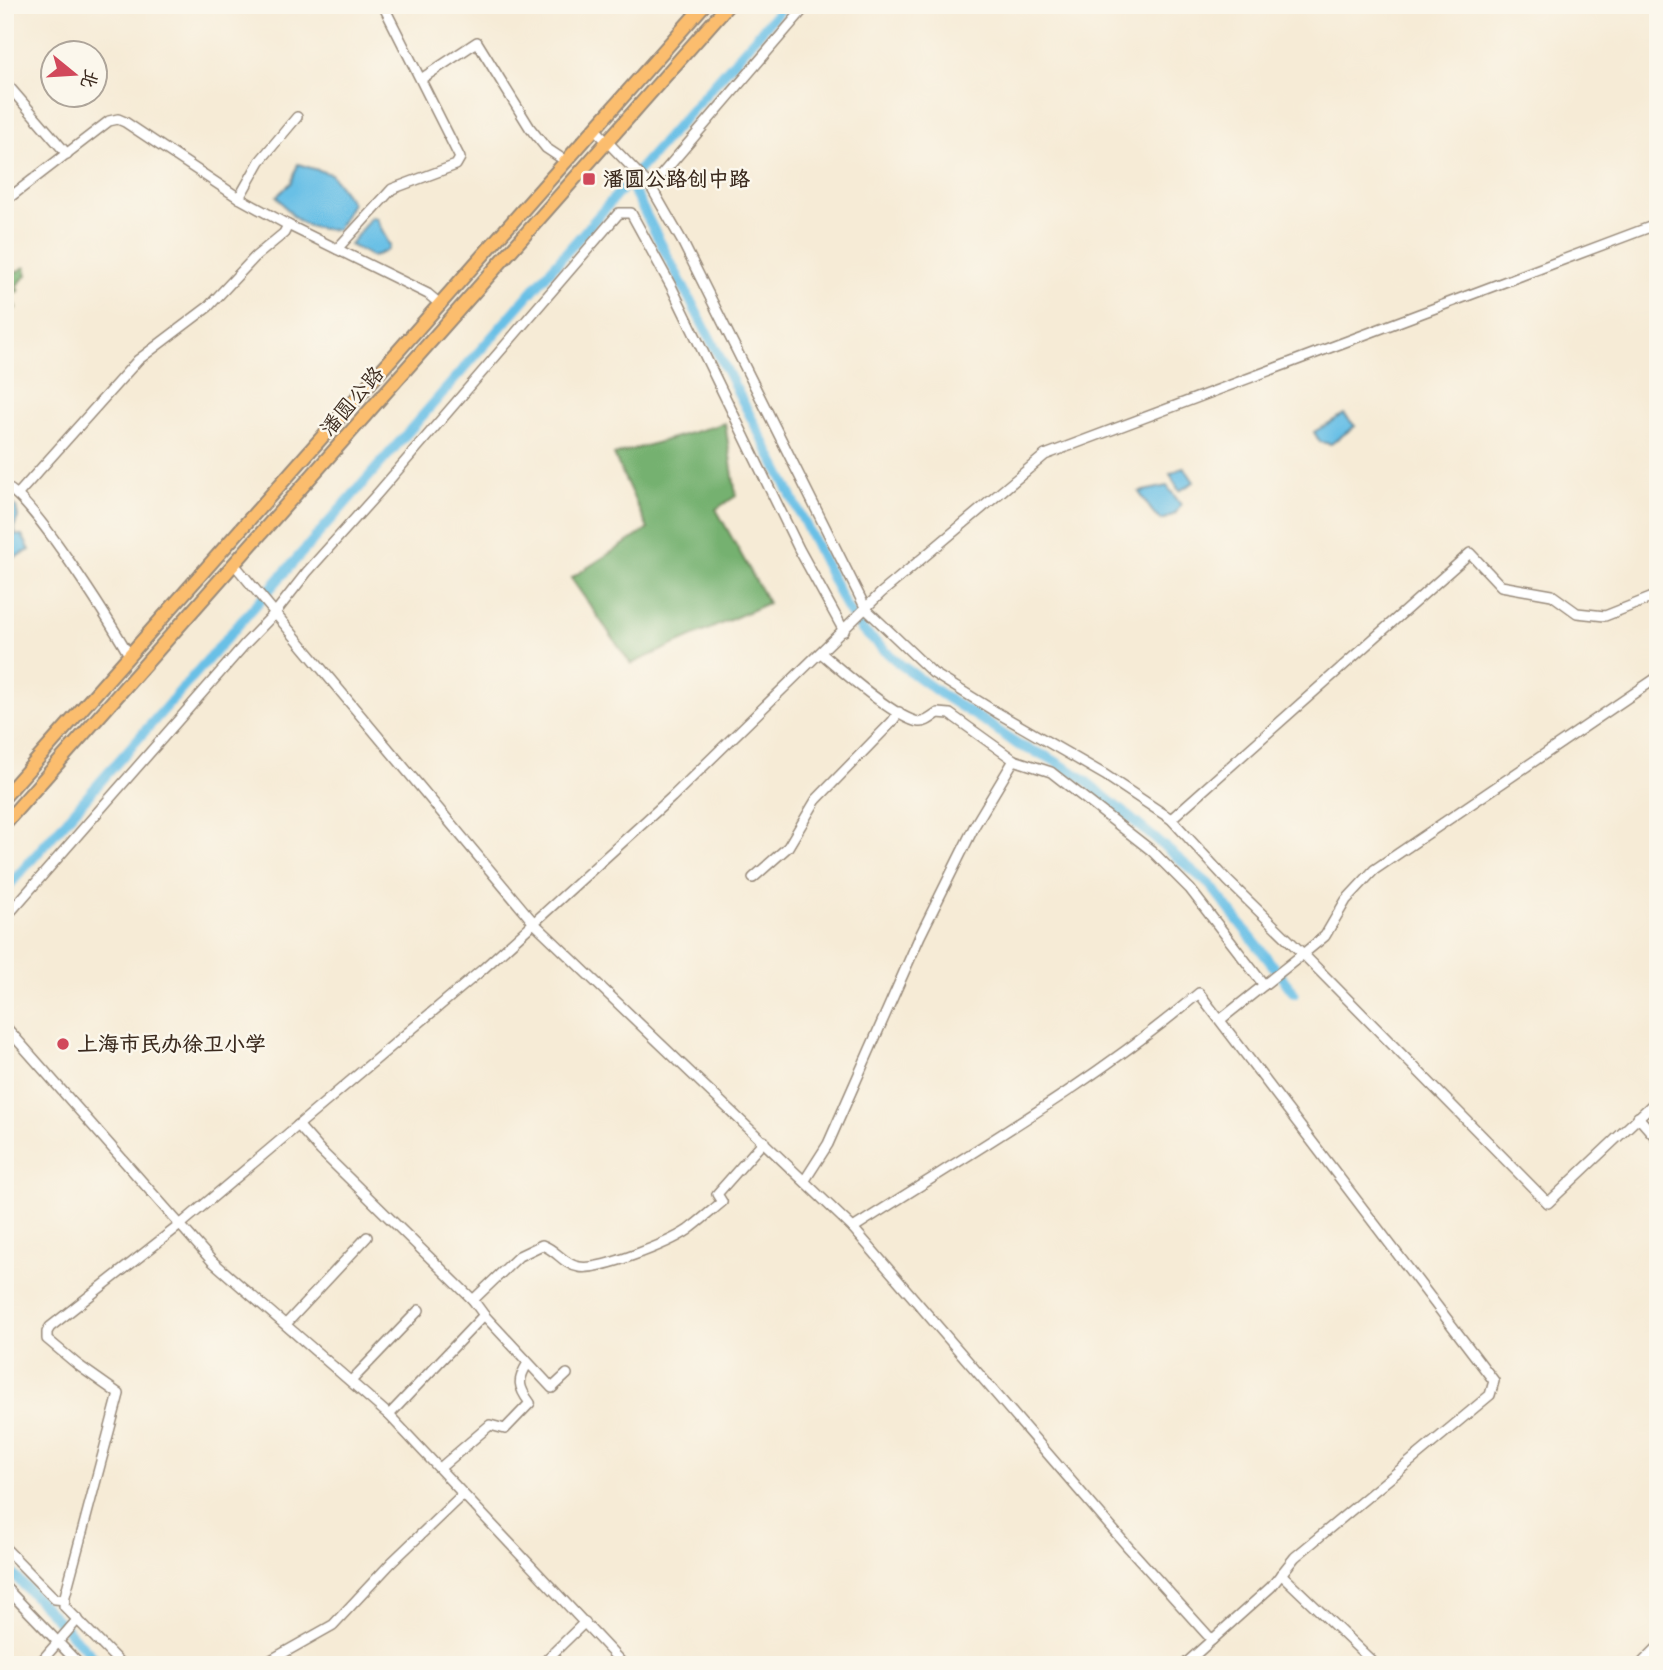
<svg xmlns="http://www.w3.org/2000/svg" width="1663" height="1670" font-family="Sriracha,'LXGW WenKai TC',sans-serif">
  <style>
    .forest { fill: #75b170; stroke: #586e47; stroke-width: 2 }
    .water { fill: #69c0e6; stroke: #527582; stroke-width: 2 }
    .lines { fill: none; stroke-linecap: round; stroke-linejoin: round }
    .canal { stroke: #69c0e6; stroke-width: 10 }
    .minor-casing { stroke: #988a7a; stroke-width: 12 }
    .major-casing { stroke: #988a7a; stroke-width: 16 }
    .minor { stroke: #fff; stroke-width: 9 }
    .major { stroke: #fbbd6e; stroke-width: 12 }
    .poi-dot { fill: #d1495b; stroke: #fbf7ec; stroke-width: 2.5 }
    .labels { text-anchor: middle; stroke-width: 5; stroke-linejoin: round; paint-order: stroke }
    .poi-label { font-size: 21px; font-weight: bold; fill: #3b2a1e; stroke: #fbf7ec; text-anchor: start }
    .street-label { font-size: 21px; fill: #3b2a1e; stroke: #fbf7ec }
  </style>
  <rect width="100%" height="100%" fill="#fbf7ec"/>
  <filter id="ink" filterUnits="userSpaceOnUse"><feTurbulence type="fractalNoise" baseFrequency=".0143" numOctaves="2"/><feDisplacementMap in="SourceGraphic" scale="14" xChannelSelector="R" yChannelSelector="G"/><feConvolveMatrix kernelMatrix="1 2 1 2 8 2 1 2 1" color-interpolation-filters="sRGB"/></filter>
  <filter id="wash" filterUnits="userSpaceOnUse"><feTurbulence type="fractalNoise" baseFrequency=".00686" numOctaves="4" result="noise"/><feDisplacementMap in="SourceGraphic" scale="28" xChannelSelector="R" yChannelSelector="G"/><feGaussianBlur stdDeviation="1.57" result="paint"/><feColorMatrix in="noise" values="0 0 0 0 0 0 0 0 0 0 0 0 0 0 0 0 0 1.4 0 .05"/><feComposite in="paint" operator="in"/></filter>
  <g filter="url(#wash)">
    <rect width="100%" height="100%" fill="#f6ebd6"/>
    <g class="forest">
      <path d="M25 267 27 275 16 286 19 291 10 295 16 308 5 318V278Z"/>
      <path d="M725 423 736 496 716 509 768 603 631 664 571 578 648 529 614 455Z"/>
    </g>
    <g class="water">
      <path d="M298 164 331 174 352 203 337 230C304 229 296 223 277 196L291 183Z"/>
      <path d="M371 217 376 218 390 246 388 250 373 257 350 245Z"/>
      <path d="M1344 414 1355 426 1331 444 1320 442 1314 432Z"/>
      <path d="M1184 467 1194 482 1179 491 1170 474Z"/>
      <path d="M1167 486 1181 505 1175 514 1162 520 1154 514 1139 492Z"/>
      <path d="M8 500 16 507 18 517 14 527 16 535H22L30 550 5 562V542L11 538 5 525V502Z"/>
    </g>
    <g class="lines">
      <g class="canal">
        <path d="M629 182 785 483 845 605 862 630 901 665 941 694 990 725 1018 745 1048 757 1081 777 1165 847 1211 886 1294 993"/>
        <path d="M5 890 784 5"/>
        <path d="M5 1566 101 1665"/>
      </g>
    </g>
  </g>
  <g filter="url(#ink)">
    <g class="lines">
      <g class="minor-casing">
        <g id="minor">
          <path d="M421 79 477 42 530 128 546 148 567 162"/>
          <path d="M5 82 67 154"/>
          <path d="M595 129 651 187 807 5"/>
          <path d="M651 187 682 241 866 609 933 673 996 712 1105 775 1171 819 1228 881 1303 954 1325 936 1346 900 1374 870 1658 677"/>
          <path d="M239 198 260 161 297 117"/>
          <path d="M5 201 109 121 118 119 125 122 239 198 288 225 428 294 441 305"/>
          <path d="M337 249 392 189 456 165 460 158 383 5"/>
          <path d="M5 487C30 493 113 627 129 655"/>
          <path d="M18 494 138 360 208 307 255 257 284 233 288 225"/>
          <path d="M234 564 534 923 853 1228 1129 1548 1212 1640"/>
          <path d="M821 653C841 670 896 719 919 722 926 723 932 717 938 713L950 714 1014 760 1051 772 1152 851 1190 889 1264 985"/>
          <path d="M1171 819 1470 553 1501 586 1552 595 1577 613 1605 616 1658 595"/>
          <path d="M753 878 788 847 816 800 892 722 899 712"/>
          <path d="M5 918 245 644 275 613 307 572 378 493 619 213H631L671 286 799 549 844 631"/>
          <path d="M1220 1020 1303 954 1548 1203 1658 1099"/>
          <path d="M5 1026 212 1261 389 1415 624 1665"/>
          <path d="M1638 1117 1658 1140"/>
          <path d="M298 1125 321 1151 473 1300 484 1315 389 1415"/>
          <path d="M805 1180 828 1144 920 936 975 825 1014 760"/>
          <path d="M853 1228C970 1153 1093 1083 1199 993L1494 1381 1490 1395 1295 1557 1271 1587 1184 1665"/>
          <path d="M473 1300 519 1256 542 1245C557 1250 564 1265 579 1267 600 1271 669 1243 688 1230 699 1222 710 1212 722 1202L717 1194 764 1141"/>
          <path d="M484 1315 552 1388 567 1374"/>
          <path d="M286 1324 367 1237"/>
          <path d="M351 1381 419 1310"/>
          <path d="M440 1468 490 1425 505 1429 530 1403C518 1387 517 1380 528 1363"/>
          <path d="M5 1548 55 1599 65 1600"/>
          <path d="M1281 1574 1376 1665"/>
          <path d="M5 1587 80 1665"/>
          <path d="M38 1665 78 1619"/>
          <path d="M122 1665 64 1606 65 1596 119 1394 78 1365 47 1339V1332L50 1327 180 1225 483 969 672 797 881 593 1045 455 1658 224"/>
          <path d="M262 1665 333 1625 391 1563 463 1494"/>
          <path d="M541 1665 585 1622"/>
          <path d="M1640 1665 1658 1647"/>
        </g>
      </g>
      <g class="major-casing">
        <g id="major">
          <path d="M5 796 704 5"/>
          <path d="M5 823 728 5"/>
        </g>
      </g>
      <use href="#minor" class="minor"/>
      <use href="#major" class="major"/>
    </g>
  </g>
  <g class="poi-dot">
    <rect x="582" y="172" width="14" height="14" rx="3.5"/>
    <circle cx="63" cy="1044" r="7"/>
  </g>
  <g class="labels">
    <g class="poi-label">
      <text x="603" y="186">潘圆公路创中路</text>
      <text x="77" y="1051">上海市民办徐卫小学</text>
    </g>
    <g class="street-label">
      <text transform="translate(352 401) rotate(-49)" y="7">潘圆公路</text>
    </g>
  </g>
  <rect width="1663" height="1670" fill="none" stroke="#fbf7ec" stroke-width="28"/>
  <g transform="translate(74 74) rotate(108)"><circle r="33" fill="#fbf7ec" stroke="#aea59a" stroke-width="2"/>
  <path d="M0-5L12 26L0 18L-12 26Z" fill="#d1495b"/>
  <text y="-10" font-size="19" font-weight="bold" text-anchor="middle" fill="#3b2a1e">北</text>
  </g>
</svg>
